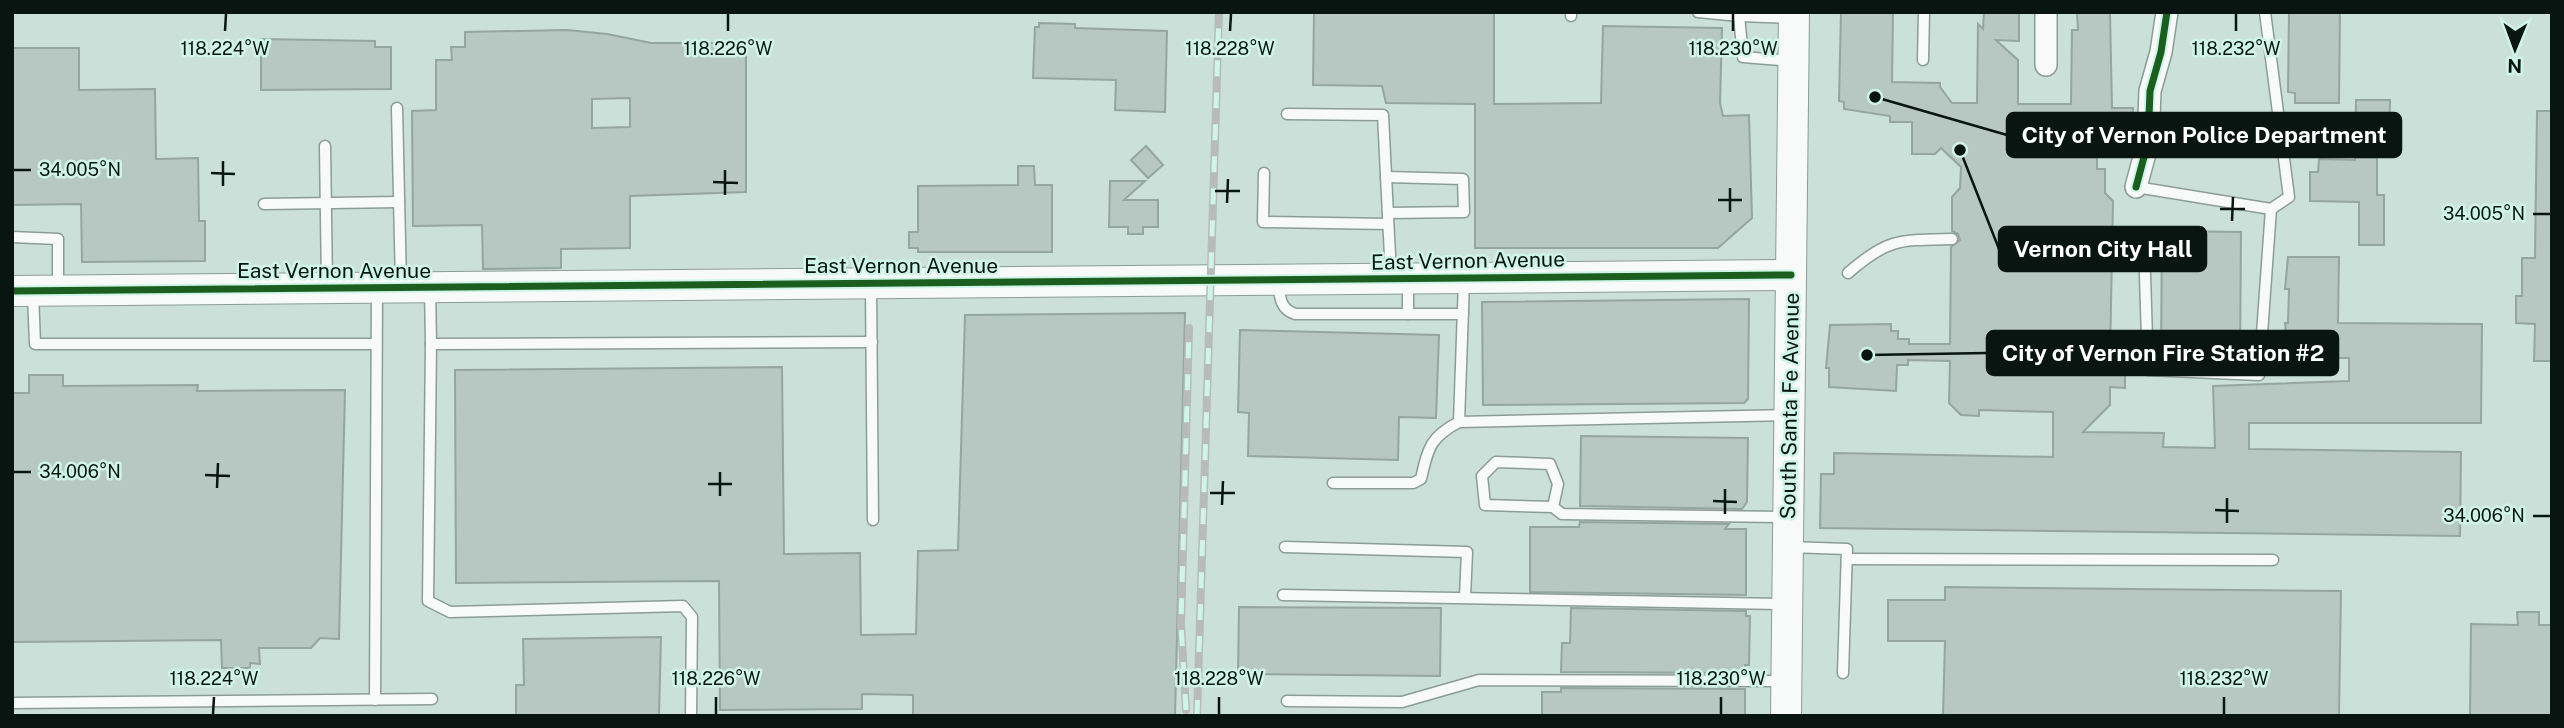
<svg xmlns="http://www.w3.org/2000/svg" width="2564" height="728" font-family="'Public Sans',sans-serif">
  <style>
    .building { fill: #b7c7c1; stroke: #95a59f; stroke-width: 2; fill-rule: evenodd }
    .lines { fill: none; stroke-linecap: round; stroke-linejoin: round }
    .lane-casing { stroke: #8c9c97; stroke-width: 13 }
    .street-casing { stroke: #8c9c97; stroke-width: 24 }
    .secondary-casing { stroke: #8c9c97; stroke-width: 32 }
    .lane { stroke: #f7faf9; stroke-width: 10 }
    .street { stroke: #f7faf9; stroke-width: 21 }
    .secondary { stroke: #f7faf9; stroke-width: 30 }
    .rail-casing { stroke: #b7bcba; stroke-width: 8 }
    .rail { stroke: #d0f5e8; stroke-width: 5; stroke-dasharray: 16; stroke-linecap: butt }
    .cycleway-casing { stroke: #d0f5e8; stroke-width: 11 }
    .cycleway { stroke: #1b5e20; stroke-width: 7 }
    .ticks { fill: none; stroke: #081511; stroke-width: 2.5 }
    .labels { text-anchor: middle; stroke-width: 5; stroke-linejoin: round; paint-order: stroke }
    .street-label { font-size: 21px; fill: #081511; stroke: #d0f5e8 }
    .ticks-label { font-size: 18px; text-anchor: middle; fill: #081511; stroke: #d0f5e8; stroke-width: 5; stroke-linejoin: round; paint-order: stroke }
    .leader { fill: none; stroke: #081511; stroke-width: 2.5 }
    .callout-dot { fill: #081511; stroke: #d0f5e8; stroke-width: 2.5 }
    .callout { fill: #081511; stroke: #081511; stroke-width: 2.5 }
    .callout-label { font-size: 23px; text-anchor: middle; font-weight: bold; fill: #fff }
  </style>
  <rect width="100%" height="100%" fill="#cbe0d8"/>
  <g class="building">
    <path d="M1314 12H1494V104L1601 103 1603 26 1722 28 1720 103 1723 116 1749 115 1752 218 1718 248H1475V104L1386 103 1382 86 1313 85Z"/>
    <path d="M1841 12H1893L1892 82 1940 83V87L1952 103H1977L1978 24 1983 29 1984 12H2019V41L1996 40 2018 60V104H2071L2072 30H2078L2077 12H2110L2112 108H2133L2132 133H2097V169H2105V193L2113 201 2110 357H2125V388L2110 387V405L2083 432 2164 433 2163 447 2215 448 2213 386 2349 381V358H2288L2285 323H2288L2289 289H2285L2288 257H2339L2338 323 2482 324 2481 423H2249V449L2461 452 2460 536 1820 528 1821 474H1834V453L2053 457V412L1979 410V416L1961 415 1949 403 1950 361 1908 360V365H1897L1896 391 1829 387V368H1826L1830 325 1891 324V331H1898V339H1909V344H1950L1951 247 1960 240 1958 234 1952 231V197L1960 188 1961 167 1941 148 1935 154H1912V122H1890V116L1844 109V102L1839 101Z"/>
    <path d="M2289 12H2340L2339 103H2295V93L2288 92Z"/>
    <path d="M1039 23 1075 24V28L1167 31 1165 112 1115 110 1116 80 1033 78 1035 27H1039Z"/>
    <path d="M567 30 607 34 651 43H746V192L630 196V248L561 249V268L483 269 482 225 413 226 412 111 436 110V60H452L451 47H465V32ZM630 98V127L592 128V99Z"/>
    <path d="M261 39 375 41V47H391V89L261 90Z"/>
    <path d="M12 48H79V90L155 89 156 159 198 158 199 221H205V261L82 262 81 204 12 205Z"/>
    <path d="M2356 100H2390L2389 151H2377V195H2384V245H2359V202L2310 201V172H2318L2319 159 2355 160Z"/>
    <path d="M2537 111H2552V361H2534L2535 324 2516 323V296H2522V258H2535Z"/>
    <path d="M1146 146 1163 165 1148 178 1131 160Z"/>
    <path d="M1018 166H1034L1035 185H1052V252H918V248H909V232H918V186L1018 185Z"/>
    <path d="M1110 181H1145L1124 200H1158V227H1143V234H1128V227H1109Z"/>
    <path d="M2162 231 2241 232 2240 357H2161Z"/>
    <path d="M1749 299 1748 399 1744 403 1483 405 1482 302Z"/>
    <path d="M1185 313 1175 716H913V695L862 694V709L720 710 719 581 456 583 455 370 782 367 784 554 860 553 861 635 916 634 918 551 958 550 965 315Z"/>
    <path d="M1240 330 1439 335 1436 418 1399 417 1398 460 1248 456 1249 413 1238 412Z"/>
    <path d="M29 375H63V386L198 385 197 391 345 390 339 639 320 638 311 648H259L260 664 250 663V668H222L221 640 12 642V393H29Z"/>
    <path d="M1581 436 1748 438 1747 502 1742 509 1580 506Z"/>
    <path d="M1580 522 1729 524 1725 529H1746V595L1530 592V527H1579Z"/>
    <path d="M1945 587 2341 591 2339 716H1943L1945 641H1888V600H1945Z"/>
    <path d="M1239 607 1441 608 1440 676 1238 674Z"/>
    <path d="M1571 608 1746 611V616H1750L1749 665H1745V673L1561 672 1562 643H1570Z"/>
    <path d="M2517 612H2539V625H2552V716H2470L2471 624 2518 625Z"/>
    <path d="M661 637 659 716 516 715V685H524L523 639Z"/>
    <path d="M1561 688 1745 689V716H1542V692H1561Z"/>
  </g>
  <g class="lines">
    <g class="lane-casing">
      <g id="lane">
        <path d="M1698 12 1739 16 1743 57 1791 61"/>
        <path d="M2265 12 2289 197 2271 209"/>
        <path d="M1571 16V12"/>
        <path d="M1739 16 1791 18"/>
        <path d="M1923 60 1924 12"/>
        <path d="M397 108 401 286"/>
        <path d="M1287 114 1383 115 1391 276"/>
        <path d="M325 146 327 286"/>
        <path d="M1264 173 1263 222 1388 224"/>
        <path d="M1386 177 1463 179 1464 212 1388 213"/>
        <path d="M2136 187 2271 209 2259 375 2148 370 2144 244"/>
        <path d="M264 204 399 202"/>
        <path d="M12 237 58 239V288"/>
        <path d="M1848 273C1888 238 1900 240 1952 239"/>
        <path d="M1464 281 1459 422 1789 415"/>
        <path d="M1278 283C1280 297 1280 309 1295 314H1463"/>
        <path d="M871 287 873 520"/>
        <path d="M430 288 431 344"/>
        <path d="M33 293 35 344H376"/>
        <path d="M1408 314V282"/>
        <path d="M1333 483H1413L1421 479C1428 448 1430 437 1459 422"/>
        <path d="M1553 507 1558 484 1550 464 1496 462 1482 476 1485 505 1553 507 1562 514 1785 517"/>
        <path d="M1285 547 1467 552 1465 597"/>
        <path d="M1789 547 1847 549 1843 673"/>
        <path d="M1847 559 2273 560"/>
        <path d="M1283 595 1784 604"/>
        <path d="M375 700 377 290"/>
        <path d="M1287 701 1402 702 1479 680 1783 681"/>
        <path d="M12 703 432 699"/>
        <path d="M691 716 692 617 683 606 450 612 428 601 431 344 872 342"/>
      </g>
    </g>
    <g class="street-casing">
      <g id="street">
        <path d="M2046 65V12"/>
        <path d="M2136 187 2148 142 2150 91 2161 52 2167 12"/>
      </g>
    </g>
    <g class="secondary-casing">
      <g id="secondary">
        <path d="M12 291 1791 275"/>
        <path d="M1786 716 1794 12"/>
      </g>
    </g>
    <use href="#lane" class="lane"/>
    <use href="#street" class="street"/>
    <use href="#secondary" class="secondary"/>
    <g class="rail-casing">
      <g id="rail">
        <path d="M1186 710 1181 624 1189 328"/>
        <path d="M1197 716 1219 12"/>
      </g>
    </g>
    <use href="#rail" class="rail"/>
    <g class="cycleway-casing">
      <g id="cycleway">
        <path d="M2136 187 2148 142 2150 91 2161 52 2167 12"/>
        <path d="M12 291 1791 275"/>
      </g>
    </g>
    <use href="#cycleway" class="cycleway"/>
  </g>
  <path class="ticks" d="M225 31 226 14M728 31V14M1230 31 1231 14M1733 31V14M2236 31V14M14 170H31M211 173 235 174M713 182 738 183M223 186V161M1215 191H1240M725 195V170M1718 200H1742M1227 203 1228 179M2220 209H2245M1730 212V188M2533 214H2550M2232 221 2233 197M14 472H31M205 475 230 476M708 484H732M217 488 218 463M1210 493H1235M720 496V472M1713 501 1737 502M1222 505 1223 481M2215 510 2239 511M1725 514V489M2533 516H2550M2227 523V498M213 714 214 697M716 714V697M1219 714V697M1721 714V697M2224 714V697"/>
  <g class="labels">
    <g class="street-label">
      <text transform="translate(1468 261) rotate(-1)" y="7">East Vernon Avenue</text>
      <text x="901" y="273">East Vernon Avenue</text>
      <text x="334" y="278">East Vernon Avenue</text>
      <text transform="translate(1790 406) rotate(-89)" y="7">South Santa Fe Avenue</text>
    </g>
  </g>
  <g class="ticks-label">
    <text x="225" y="55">118.224°W</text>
    <text x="728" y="55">118.226°W</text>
    <text x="1230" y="55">118.228°W</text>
    <text x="1733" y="55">118.230°W</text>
    <text x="2236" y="55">118.232°W</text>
    <text x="80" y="176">34.005°N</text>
    <text x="2484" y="220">34.005°N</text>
    <text x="80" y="478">34.006°N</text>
    <text x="2484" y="522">34.006°N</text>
    <text x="214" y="685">118.224°W</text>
    <text x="716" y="685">118.226°W</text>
    <text x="1219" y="685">118.228°W</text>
    <text x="1721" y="685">118.230°W</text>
    <text x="2224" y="685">118.232°W</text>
  </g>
  <path class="leader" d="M1875 97L2007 135M1960 150L1999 249M1867 355L1987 353"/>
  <g class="callout-dot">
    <circle cx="1875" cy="97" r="7"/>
    <circle cx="1960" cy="150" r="7"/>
    <circle cx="1867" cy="355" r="7"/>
  </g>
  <g class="callout">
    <rect x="2007" y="113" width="394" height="44" rx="7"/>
    <rect x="1999" y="227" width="207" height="44" rx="7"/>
    <rect x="1987" y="331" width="351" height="44" rx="7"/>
  </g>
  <g class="callout-label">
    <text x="2204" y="143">City of Vernon Police Department</text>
    <text x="2103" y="257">Vernon City Hall</text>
    <text x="2163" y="361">City of Vernon Fire Station #2</text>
  </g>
  <rect width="2564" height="728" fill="none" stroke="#081511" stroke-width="28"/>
  <g transform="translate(2515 49) rotate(181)" stroke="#d0f5e8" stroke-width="5" paint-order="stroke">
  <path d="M0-5L12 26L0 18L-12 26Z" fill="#081511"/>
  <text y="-10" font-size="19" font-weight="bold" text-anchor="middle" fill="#081511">N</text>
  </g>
</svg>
